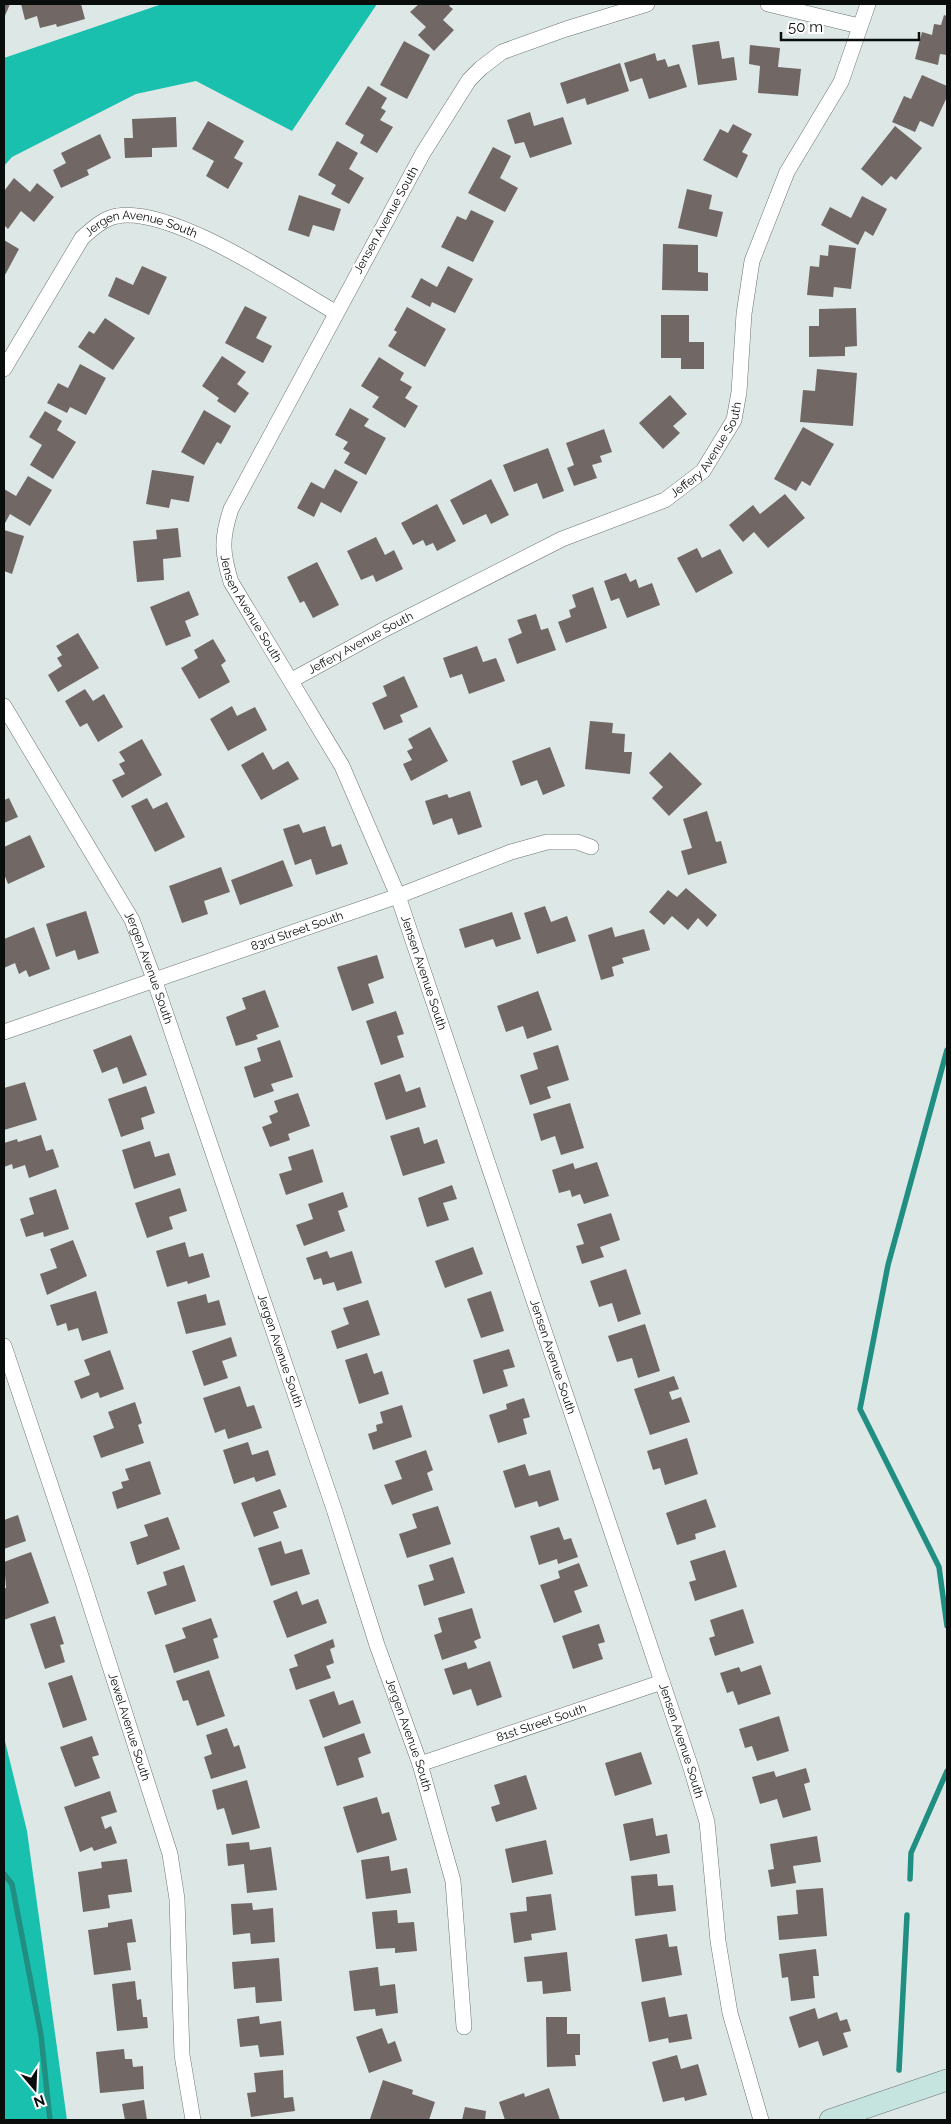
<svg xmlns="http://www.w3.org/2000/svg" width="951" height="2124" font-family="Raleway,sans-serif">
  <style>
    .forest { fill: #1ac0ae }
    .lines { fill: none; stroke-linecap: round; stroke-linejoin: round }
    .stream { stroke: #208f82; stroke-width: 5.5 }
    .building { fill: #716866 }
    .street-casing { stroke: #6a7472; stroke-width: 16 }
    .secondary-casing { stroke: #6a7472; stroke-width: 22 }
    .street { stroke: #fff; stroke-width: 15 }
    .secondary { stroke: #c5e4e0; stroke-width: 21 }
    .labels { text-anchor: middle; stroke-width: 5; stroke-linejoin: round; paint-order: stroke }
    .street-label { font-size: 12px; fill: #090d0c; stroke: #fff }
  </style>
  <rect width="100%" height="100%" fill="#dde8e6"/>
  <g class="forest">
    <path d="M162 4H377L292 131 196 81 136 94 12 157 4 166V58Z"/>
    <path d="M4 1737 27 1831 67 2120H4Z"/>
  </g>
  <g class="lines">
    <g class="stream">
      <path d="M947 1050 888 1265 860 1409 939 1567 947 1626"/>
      <path d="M4 1874 12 1884 41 2035 50 2120"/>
      <path d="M910 1879 911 1853 947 1771"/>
      <path d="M899 2070 907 1915"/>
    </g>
  </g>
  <g class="building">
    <path d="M4 4H10L4 18Z"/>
    <path d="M21 4H81L85 19 57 27 56 24 40 28 37 16 25 20Z"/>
    <path d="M419 4H451L449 6 453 9 443 20 454 30 434 51 418 35 426 27 410 12Z"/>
    <path d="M944 15 947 16V55L940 54 938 65 915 59 922 32 932 35 934 24 941 25Z"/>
    <path d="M404 41 430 55 407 99 380 85Z"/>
    <path d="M719 41 722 59 734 57 737 80 698 85 692 45Z"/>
    <path d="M750 45 780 48 778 67 801 69 798 96 758 93 760 66 749 64Z"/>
    <path d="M655 53 657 61 665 59 668 67 679 64 687 87 649 99 642 78 630 82 624 63Z"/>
    <path d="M620 63 629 91 587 105 585 98 567 104 560 83Z"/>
    <path d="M922 75 947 86V97L933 127 920 121 915 132 892 122 904 96 911 99Z"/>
    <path d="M368 86 387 98 381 108 386 111 380 120 393 127 377 153 360 143 364 135 345 124Z"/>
    <path d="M530 112 534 126 563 117 572 144 530 158 524 142 515 144 507 120Z"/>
    <path d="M176 117 177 147 152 148V157L125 158 124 138H133L132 119Z"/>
    <path d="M208 121 244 141 234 158 243 163 228 189 206 176 214 161 192 149Z"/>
    <path d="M733 124 752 134 742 152 748 155 737 178 703 160 720 129 728 133Z"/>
    <path d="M895 126 922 148 896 180 891 176 882 186 861 169Z"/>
    <path d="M100 134 111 158 87 170 89 175 61 188 53 170 66 163 61 153Z"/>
    <path d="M337 141 358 153 349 169 364 178 349 204 331 194 336 185 318 175Z"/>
    <path d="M493 147 511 156 500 178 518 188 505 212 468 193Z"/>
    <path d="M14 178 30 192 37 183 54 197 34 222 21 211 8 229 4 225V191Z"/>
    <path d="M687 189 712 195 709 209 723 212 717 237 678 228Z"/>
    <path d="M299 195 341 209 334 231 313 225 309 237 288 230Z"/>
    <path d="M862 196 887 209 873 236 865 231 858 245 821 225 830 207 851 218Z"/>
    <path d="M471 210 494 221 473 262 441 247 457 216 466 220Z"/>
    <path d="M4 240 19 249 5 275 4 274Z"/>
    <path d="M663 244 698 245V272L708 273V291L662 290Z"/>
    <path d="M829 245 856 248 851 289 834 287 833 297 807 295 810 266 819 267 820 255 828 256Z"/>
    <path d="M142 266 167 277 149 315 108 296 116 277 133 285Z"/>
    <path d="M448 266 473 279 455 313 432 302 430 307 411 297 421 278 437 287Z"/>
    <path d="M245 306 267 317 256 338 272 346 263 363 225 343Z"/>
    <path d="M407 307 446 329 425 367 388 346 397 332 394 330Z"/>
    <path d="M856 308 857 346 845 347V356L809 357V326H819V309Z"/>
    <path d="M661 315H689V342H704V369H681V358H661Z"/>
    <path d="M105 318 135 338 113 370 78 347 89 331 94 334Z"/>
    <path d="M222 356 246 372 237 384 249 393 235 413 217 401 219 398 202 386Z"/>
    <path d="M379 357 404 373 400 380 412 387 405 398 418 406 405 428 372 407 379 397 361 386Z"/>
    <path d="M80 364 106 378 86 415 70 407 67 413 47 403 58 383 68 388Z"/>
    <path d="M817 369 857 373 853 426 800 422 803 390 815 391Z"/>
    <path d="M670 395 687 414 673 426 680 433 663 449 639 423Z"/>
    <path d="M350 408 369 419 364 426 386 438 366 475 344 463 350 453 343 449 348 442 335 435Z"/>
    <path d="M204 410 231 426 221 444 217 442 204 465 181 452Z"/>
    <path d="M45 411 62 421 57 430 76 442 53 479 30 465 42 445 29 437Z"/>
    <path d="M803 427 834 444 810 486 802 481 796 491 774 479Z"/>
    <path d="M604 429 612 452 600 456 602 462 592 465 597 478 574 486 567 468 574 465 566 443Z"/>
    <path d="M548 448 564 491 543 499 537 483 514 492 503 465Z"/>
    <path d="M335 469 358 482 341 513 321 502 314 517 297 508 311 482 324 489Z"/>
    <path d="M152 470 194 476 189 502 171 499 169 508 146 504Z"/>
    <path d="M28 476 52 490 30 526 10 514 4 525V489L16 496Z"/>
    <path d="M491 479 509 515 491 524 486 514 463 525 450 500Z"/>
    <path d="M785 494 805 518 768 548 754 532 743 542 729 525 753 505 760 514Z"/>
    <path d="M437 504 456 541 437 551 433 543 426 546 423 540 413 545 401 523Z"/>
    <path d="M178 528 181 557 163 559 164 580 137 582 133 541 157 539 156 530Z"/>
    <path d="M4 530 24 536 12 574 4 571Z"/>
    <path d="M376 537 385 555 394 550 403 569 376 582 373 575 361 580 347 551Z"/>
    <path d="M697 548 702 558 720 549 733 573 696 593 677 558Z"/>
    <path d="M317 562 339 605 313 618 304 601 300 603 287 577Z"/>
    <path d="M626 573 630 582 636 579 639 588 652 583 660 605 627 618 619 598 611 601 604 581Z"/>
    <path d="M593 587 607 628 566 643 558 622 571 617 569 610 576 607 572 595Z"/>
    <path d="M189 591 199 615 185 621 191 636 166 646 150 607Z"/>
    <path d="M536 614 541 630 548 628 556 650 517 664 508 639 522 633 517 620Z"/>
    <path d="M78 633 99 668 58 692 48 675 62 666 57 658 62 655 56 646Z"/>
    <path d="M213 639 226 661 221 665 230 682 199 699 181 668 198 658 194 650Z"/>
    <path d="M477 646 483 662 496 658 505 681 469 694 462 674 450 678 443 658Z"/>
    <path d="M404 676 418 707 400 715 403 722 384 730 372 703 387 696 383 686Z"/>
    <path d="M85 689 93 701 104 694 123 727 98 742 87 723 80 727 65 701Z"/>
    <path d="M232 706 237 716 255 707 267 730 228 751 210 719Z"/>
    <path d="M590 721 613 723 612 733 625 734 624 752H632L630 774 585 769Z"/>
    <path d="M430 727 448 761 411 781 403 764 412 760 407 751 413 748 408 739Z"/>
    <path d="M142 739 162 775 122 798 112 780 125 774 119 764 125 761 119 752Z"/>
    <path d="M550 747 565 786 543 795 537 780 521 786 512 761Z"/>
    <path d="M263 752 273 770 288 761 299 779 261 800 241 765Z"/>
    <path d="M670 752 702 784 669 816 652 798 663 787 649 773Z"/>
    <path d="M470 791 482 827 458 835 452 818 433 825 425 801 447 794 449 798Z"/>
    <path d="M9 798 18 817 4 823V800Z"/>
    <path d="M147 798 153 809 167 802 185 837 155 852 131 806Z"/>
    <path d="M707 811 716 842 721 841 727 863 688 875 681 851 692 848 683 819Z"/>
    <path d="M299 824 303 833 325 826 332 847 341 844 348 864 316 875 311 859 295 865 283 829Z"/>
    <path d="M30 835 45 867 8 884 4 874V847Z"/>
    <path d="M283 860 293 886 240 905 231 880Z"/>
    <path d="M221 867 230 892 204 901 208 914 182 923 169 886Z"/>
    <path d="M686 888 717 915 707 927 698 918 688 930 672 916 664 925 649 912 668 890 677 897Z"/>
    <path d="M545 906 551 922 567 916 576 941 537 954 524 913Z"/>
    <path d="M86 911 99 953 78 960 75 950 56 957 46 924Z"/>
    <path d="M512 912 521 939 496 947 493 939 465 948 459 929Z"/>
    <path d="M34 927 50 969 29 977 26 970 19 974 15 963 4 968V939Z"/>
    <path d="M612 927 615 937 644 929 650 950 622 958 624 963 612 967 614 976 601 980 588 935Z"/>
    <path d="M377 955 384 978 368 984 374 1003 352 1011 337 967Z"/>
    <path d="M265 990 279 1027 256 1035 258 1039 236 1046 226 1017 246 1009 242 998Z"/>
    <path d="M538 991 552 1030 527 1039 523 1026 506 1032 497 1006Z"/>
    <path d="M396 1011 404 1034 397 1036 404 1057 381 1065 366 1021Z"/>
    <path d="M131 1035 147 1075 123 1084 117 1067 102 1073 93 1050Z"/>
    <path d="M280 1040 293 1077 271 1084 274 1091 254 1098 244 1067 261 1061 257 1048Z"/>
    <path d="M558 1045 569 1080 547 1087 551 1098 530 1105 520 1075 538 1069 533 1053Z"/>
    <path d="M400 1074 406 1092 420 1087 426 1107 386 1120 374 1083Z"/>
    <path d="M25 1082 37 1120 4 1130V1088Z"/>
    <path d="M146 1086 155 1113 141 1118 144 1129 121 1137 108 1099Z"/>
    <path d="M298 1093 310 1126 288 1134 290 1140 270 1147 262 1127 272 1123 269 1116 278 1112 274 1101Z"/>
    <path d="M570 1103 584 1148 561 1155 555 1136 541 1141 533 1114Z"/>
    <path d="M419 1127 424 1144 437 1139 445 1163 403 1176 390 1136Z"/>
    <path d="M41 1135 46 1151 53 1149 59 1167 29 1178 25 1165 13 1169 12 1164 4 1167V1143L17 1139 18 1142Z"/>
    <path d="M150 1141 155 1157 169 1153 176 1175 134 1189 122 1150Z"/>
    <path d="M313 1149 323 1182 286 1195 279 1174 292 1170 288 1157Z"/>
    <path d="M597 1162 609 1196 584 1204 580 1194 572 1197 570 1190 559 1193 552 1170 573 1163 575 1169Z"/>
    <path d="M452 1185 457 1199 443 1203 449 1220 427 1227 418 1198Z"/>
    <path d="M180 1188 187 1211 169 1217 173 1229 147 1238 135 1203Z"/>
    <path d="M56 1189 69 1229 44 1237 43 1232 26 1237 20 1219 34 1214 29 1198Z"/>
    <path d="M343 1192 348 1207 338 1211 345 1231 304 1246 296 1225 313 1219 308 1204Z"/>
    <path d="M611 1213 620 1240 600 1247 604 1257 582 1264 576 1246 584 1244 577 1224Z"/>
    <path d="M73 1240 87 1276 47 1295 40 1274 57 1268 50 1249Z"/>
    <path d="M185 1242 189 1257 203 1253 210 1277 188 1284 187 1281 167 1287 156 1251Z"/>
    <path d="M473 1247 483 1274 445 1288 435 1261Z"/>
    <path d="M327 1251 330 1258 352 1251 362 1283 337 1291 334 1282 323 1285 321 1278 314 1280 306 1258Z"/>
    <path d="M626 1269 641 1314 618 1322 612 1303 599 1307 590 1281Z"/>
    <path d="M96 1291 108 1333 82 1341 78 1328 68 1331 66 1323 57 1326 50 1305Z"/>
    <path d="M491 1291 504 1331 481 1338 467 1299Z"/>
    <path d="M206 1294 208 1303 219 1300 226 1325 186 1334 177 1302Z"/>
    <path d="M368 1300 380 1335 337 1349 331 1331 349 1324 343 1308Z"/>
    <path d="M645 1324 660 1371 638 1378 632 1358 617 1362 608 1336Z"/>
    <path d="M231 1337 237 1356 222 1361 228 1378 204 1386 192 1351Z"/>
    <path d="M509 1349 515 1367 503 1370 508 1386 483 1394 473 1360Z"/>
    <path d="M110 1350 124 1389 100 1398 98 1392 81 1399 74 1381 90 1375 84 1360Z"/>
    <path d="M367 1353 374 1374 382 1371 389 1394 359 1404 345 1360Z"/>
    <path d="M674 1376 679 1389 669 1392 672 1400 681 1397 690 1422 650 1435 634 1389Z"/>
    <path d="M240 1386 247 1407 254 1405 262 1428 228 1439 225 1429 215 1433 203 1398Z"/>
    <path d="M524 1398 530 1417 523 1419 527 1434 498 1443 489 1415 507 1409 506 1404Z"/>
    <path d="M135 1402 142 1423 138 1425 144 1443 101 1458 93 1436 114 1428 108 1412Z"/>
    <path d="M402 1405 412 1437 373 1450 368 1434 377 1431 376 1425 383 1423 380 1412Z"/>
    <path d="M687 1438 698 1474 665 1485 660 1468 653 1470 647 1451Z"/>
    <path d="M248 1442 252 1455 268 1450 276 1475 256 1482 254 1477 234 1484 223 1450Z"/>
    <path d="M426 1450 433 1470 427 1473 433 1490 392 1505 384 1485 402 1479 395 1461Z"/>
    <path d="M150 1461 161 1494 117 1509 112 1492 123 1488 121 1482 129 1480 125 1469Z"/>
    <path d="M525 1464 529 1476 550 1470 559 1500 539 1507 537 1501 515 1508 503 1471Z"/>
    <path d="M280 1489 287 1507 273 1512 279 1528 254 1537 241 1503Z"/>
    <path d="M706 1499 716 1527 695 1534 696 1539 677 1545 666 1513Z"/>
    <path d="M438 1506 451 1544 407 1558 399 1534 417 1528 412 1514Z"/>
    <path d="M18 1515 26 1541 4 1549V1520Z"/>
    <path d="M168 1517 180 1549 137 1565 130 1542 148 1536 144 1525Z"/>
    <path d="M559 1527 564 1540 571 1538 578 1557 558 1564 557 1559 539 1565 530 1536Z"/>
    <path d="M281 1541 285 1554 302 1549 310 1574 271 1586 258 1548Z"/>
    <path d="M725 1550 737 1587 695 1601 689 1582 696 1580 690 1561Z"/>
    <path d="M31 1552 49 1603 4 1620V1589L6 1588 4 1562Z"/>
    <path d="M453 1557 465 1593 424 1606 418 1585 434 1580 429 1565Z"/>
    <path d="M579 1563 588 1586 574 1591 582 1612 554 1623 540 1585 560 1578 558 1571Z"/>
    <path d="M184 1565 196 1601 155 1615 147 1592 167 1585 163 1572Z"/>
    <path d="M297 1591 302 1605 318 1599 327 1623 287 1638 273 1601Z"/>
    <path d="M472 1608 481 1638 474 1641 477 1648 442 1660 434 1635 442 1632 438 1618Z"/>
    <path d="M743 1609 754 1643 715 1656 709 1638 715 1636 710 1620Z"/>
    <path d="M55 1616 64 1644 60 1645 65 1662 45 1669 30 1624Z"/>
    <path d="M211 1618 218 1637 213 1639 219 1658 174 1673 165 1645 186 1638 182 1628Z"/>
    <path d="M599 1624 605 1642 598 1644 603 1659 573 1669 562 1636Z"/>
    <path d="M333 1639 335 1647 330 1649 334 1663 326 1666 331 1678 296 1690 289 1669 298 1666 294 1655Z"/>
    <path d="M490 1661 502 1697 477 1706 471 1689 453 1695 444 1669 466 1662 468 1669Z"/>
    <path d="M761 1665 771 1694 738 1705 733 1691 727 1693 720 1673 739 1667 741 1672Z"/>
    <path d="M209 1670 225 1716 197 1726 188 1700 183 1701 176 1681Z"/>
    <path d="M72 1675 87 1720 63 1728 48 1683Z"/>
    <path d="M334 1691 339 1705 353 1700 361 1723 323 1738 309 1700Z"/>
    <path d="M779 1716 789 1751 757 1761 752 1746 745 1748 739 1729Z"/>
    <path d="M227 1728 234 1747 239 1745 246 1768 211 1779 204 1757 212 1754 206 1735Z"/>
    <path d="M364 1733 371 1753 358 1758 364 1777 337 1786 324 1747Z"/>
    <path d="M92 1736 99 1755 92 1757 100 1778 75 1787 60 1747Z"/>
    <path d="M641 1752 652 1784 615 1796 605 1763Z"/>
    <path d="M806 1768 810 1782 804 1784 811 1810 783 1818 777 1799 760 1804 752 1777 774 1771 776 1777Z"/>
    <path d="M526 1775 537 1809 496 1822 491 1807 500 1804 494 1785Z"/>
    <path d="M247 1780 260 1828 232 1835 224 1808 217 1810 212 1790Z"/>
    <path d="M110 1791 117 1812 101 1817 105 1829 111 1826 117 1843 94 1851 92 1847 80 1852 64 1807Z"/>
    <path d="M377 1797 382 1814 389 1812 397 1840 357 1853 343 1807Z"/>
    <path d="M653 1818 656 1836 667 1834 670 1853 630 1861 623 1824Z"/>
    <path d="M817 1836 821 1862 793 1866 796 1883 771 1887 768 1870 774 1869 770 1844Z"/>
    <path d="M546 1840 553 1874 512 1883 505 1849Z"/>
    <path d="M249 1842 250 1850 271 1847 277 1890 247 1893 244 1864 228 1866 226 1844Z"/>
    <path d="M389 1856 391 1871 407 1868 411 1893 366 1899 361 1860Z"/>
    <path d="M127 1859 132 1892 108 1895 110 1908 83 1912 78 1872 102 1868 101 1862Z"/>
    <path d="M657 1874 658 1886 673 1885 676 1911 635 1916 631 1876Z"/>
    <path d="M823 1888 827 1936 779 1940 777 1916 798 1914 796 1890Z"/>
    <path d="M551 1894 556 1930 531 1934 532 1940 514 1943 510 1913 527 1911 526 1897Z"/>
    <path d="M252 1903 253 1910 273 1908 275 1942 251 1944 250 1933 233 1935 231 1904Z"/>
    <path d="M397 1910 398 1923 414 1922 417 1951 395 1953V1948L376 1949 372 1912Z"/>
    <path d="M132 1919 136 1942 127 1943 131 1970 94 1975 88 1930 108 1927V1923Z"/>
    <path d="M667 1934 669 1947 677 1946 682 1975 642 1982 635 1939Z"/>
    <path d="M816 1949 819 1976H813L815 1998 791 2001 788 1977 782 1978 779 1954Z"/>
    <path d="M567 1952 571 1991 543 1994 542 1981 527 1982 524 1957Z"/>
    <path d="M279 1958 282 2001 256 2003 255 1987 234 1989 232 1962Z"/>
    <path d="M378 1967 380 1986 395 1984 398 2013 376 2016 375 2009 354 2011 349 1971Z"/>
    <path d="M135 1981 137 2000 141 1999 143 2017H147L148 2028 117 2031 112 1984Z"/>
    <path d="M665 1997 669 2017 687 2014 692 2039 669 2043 668 2038 649 2042 641 2002Z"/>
    <path d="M815 2008 818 2019 837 2012 840 2021 847 2019 851 2031 843 2033 848 2047 823 2056 818 2041 799 2048 789 2017Z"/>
    <path d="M259 2016 260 2024 281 2021 284 2055 260 2057 258 2045 240 2047 237 2019Z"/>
    <path d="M546 2017H567V2034H580V2055H575L576 2066 547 2067Z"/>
    <path d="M382 2028 388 2044 395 2041 402 2061 369 2073 356 2037Z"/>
    <path d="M124 2049 125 2059H132L133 2067 143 2066 144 2089 100 2093 96 2052Z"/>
    <path d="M677 2055 681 2069 698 2064 707 2095 685 2101 684 2097 663 2102 652 2062Z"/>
    <path d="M283 2070 284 2098 293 2097 295 2111 251 2117 247 2093 256 2092 254 2073Z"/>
    <path d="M383 2080 413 2090 412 2094 435 2102 429 2120 370 2119Z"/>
    <path d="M549 2088 560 2120H505L499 2102 524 2093 525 2097Z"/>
    <path d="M144 2100 147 2120H125L122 2104Z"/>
    <path d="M465 2107 486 2111 485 2120H462Z"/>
  </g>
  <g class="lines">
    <g class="street-casing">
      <g id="street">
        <path id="s1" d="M647 4 566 29 502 52 481 68 469 80 423 153 231 509C221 539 222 553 231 582L342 766 398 896 690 1765 707 1822 718 1941 730 2013 761 2120"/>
        <path d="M768 4 859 26"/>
        <path id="s2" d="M4 369 82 238C92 229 104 218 117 216 172 206 286 284 335 312"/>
        <path id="s3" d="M292 680 385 629 562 539 665 500 703 471 734 420 739 392 744 314 752 261 787 172 841 82 868 4"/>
        <path id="s4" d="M4 706 132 920 154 979 334 1509 377 1645 420 1764 453 1881 464 2027"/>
        <path id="s5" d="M4 1032 398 896 511 852 547 842H577L591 847"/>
        <path id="s6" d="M4 1346 81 1576 170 1854 177 1899 182 2055 193 2120"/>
        <path id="s7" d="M420 1764 662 1682"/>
      </g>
    </g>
    <g class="secondary-casing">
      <path id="secondary" d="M830 2120 947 2080"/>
    </g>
    <use href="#street" class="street"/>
    <use href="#secondary" class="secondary"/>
  </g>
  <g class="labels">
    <g class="street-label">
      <text transform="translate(386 220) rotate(-61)" y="4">Jensen Avenue South</text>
      <text dy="4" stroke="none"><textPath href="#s2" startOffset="218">Jergen Avenue South</textPath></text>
      <text dy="4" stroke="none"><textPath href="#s3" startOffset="482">Jeffery Avenue South</textPath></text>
      <text dy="4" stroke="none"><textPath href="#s1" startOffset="794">Jensen Avenue South</textPath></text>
      <text dy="4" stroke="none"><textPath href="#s3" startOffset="78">Jeffery Avenue South</textPath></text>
      <text dy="4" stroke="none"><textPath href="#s5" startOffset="310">83rd Street South</textPath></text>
      <text dy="4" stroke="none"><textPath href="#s4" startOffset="300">Jergen Avenue South</textPath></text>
      <text dy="4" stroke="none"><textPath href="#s1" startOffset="1199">Jensen Avenue South</textPath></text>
      <text dy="4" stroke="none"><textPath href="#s4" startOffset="705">Jergen Avenue South</textPath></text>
      <text dy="4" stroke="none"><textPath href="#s1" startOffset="1604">Jensen Avenue South</textPath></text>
      <text dy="4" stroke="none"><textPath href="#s7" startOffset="128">81st Street South</textPath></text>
      <text dy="4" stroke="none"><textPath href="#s6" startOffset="401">Jewel Avenue South</textPath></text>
      <text dy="4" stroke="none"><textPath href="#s4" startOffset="1110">Jergen Avenue South</textPath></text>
      <text dy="4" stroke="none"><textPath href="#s1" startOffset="2009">Jensen Avenue South</textPath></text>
    </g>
  </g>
  <rect width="951" height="2124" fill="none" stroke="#090d0c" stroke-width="10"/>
  <g transform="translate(35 2089) rotate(161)" stroke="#ffffff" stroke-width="4" paint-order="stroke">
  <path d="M0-4L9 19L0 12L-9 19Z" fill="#090d0c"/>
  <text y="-8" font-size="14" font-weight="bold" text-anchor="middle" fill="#090d0c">N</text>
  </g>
  <path d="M781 32v8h138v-8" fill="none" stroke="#090d0c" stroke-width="2.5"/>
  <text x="788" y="32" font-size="15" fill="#090d0c" stroke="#ffffff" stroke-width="4" paint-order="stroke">50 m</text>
</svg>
